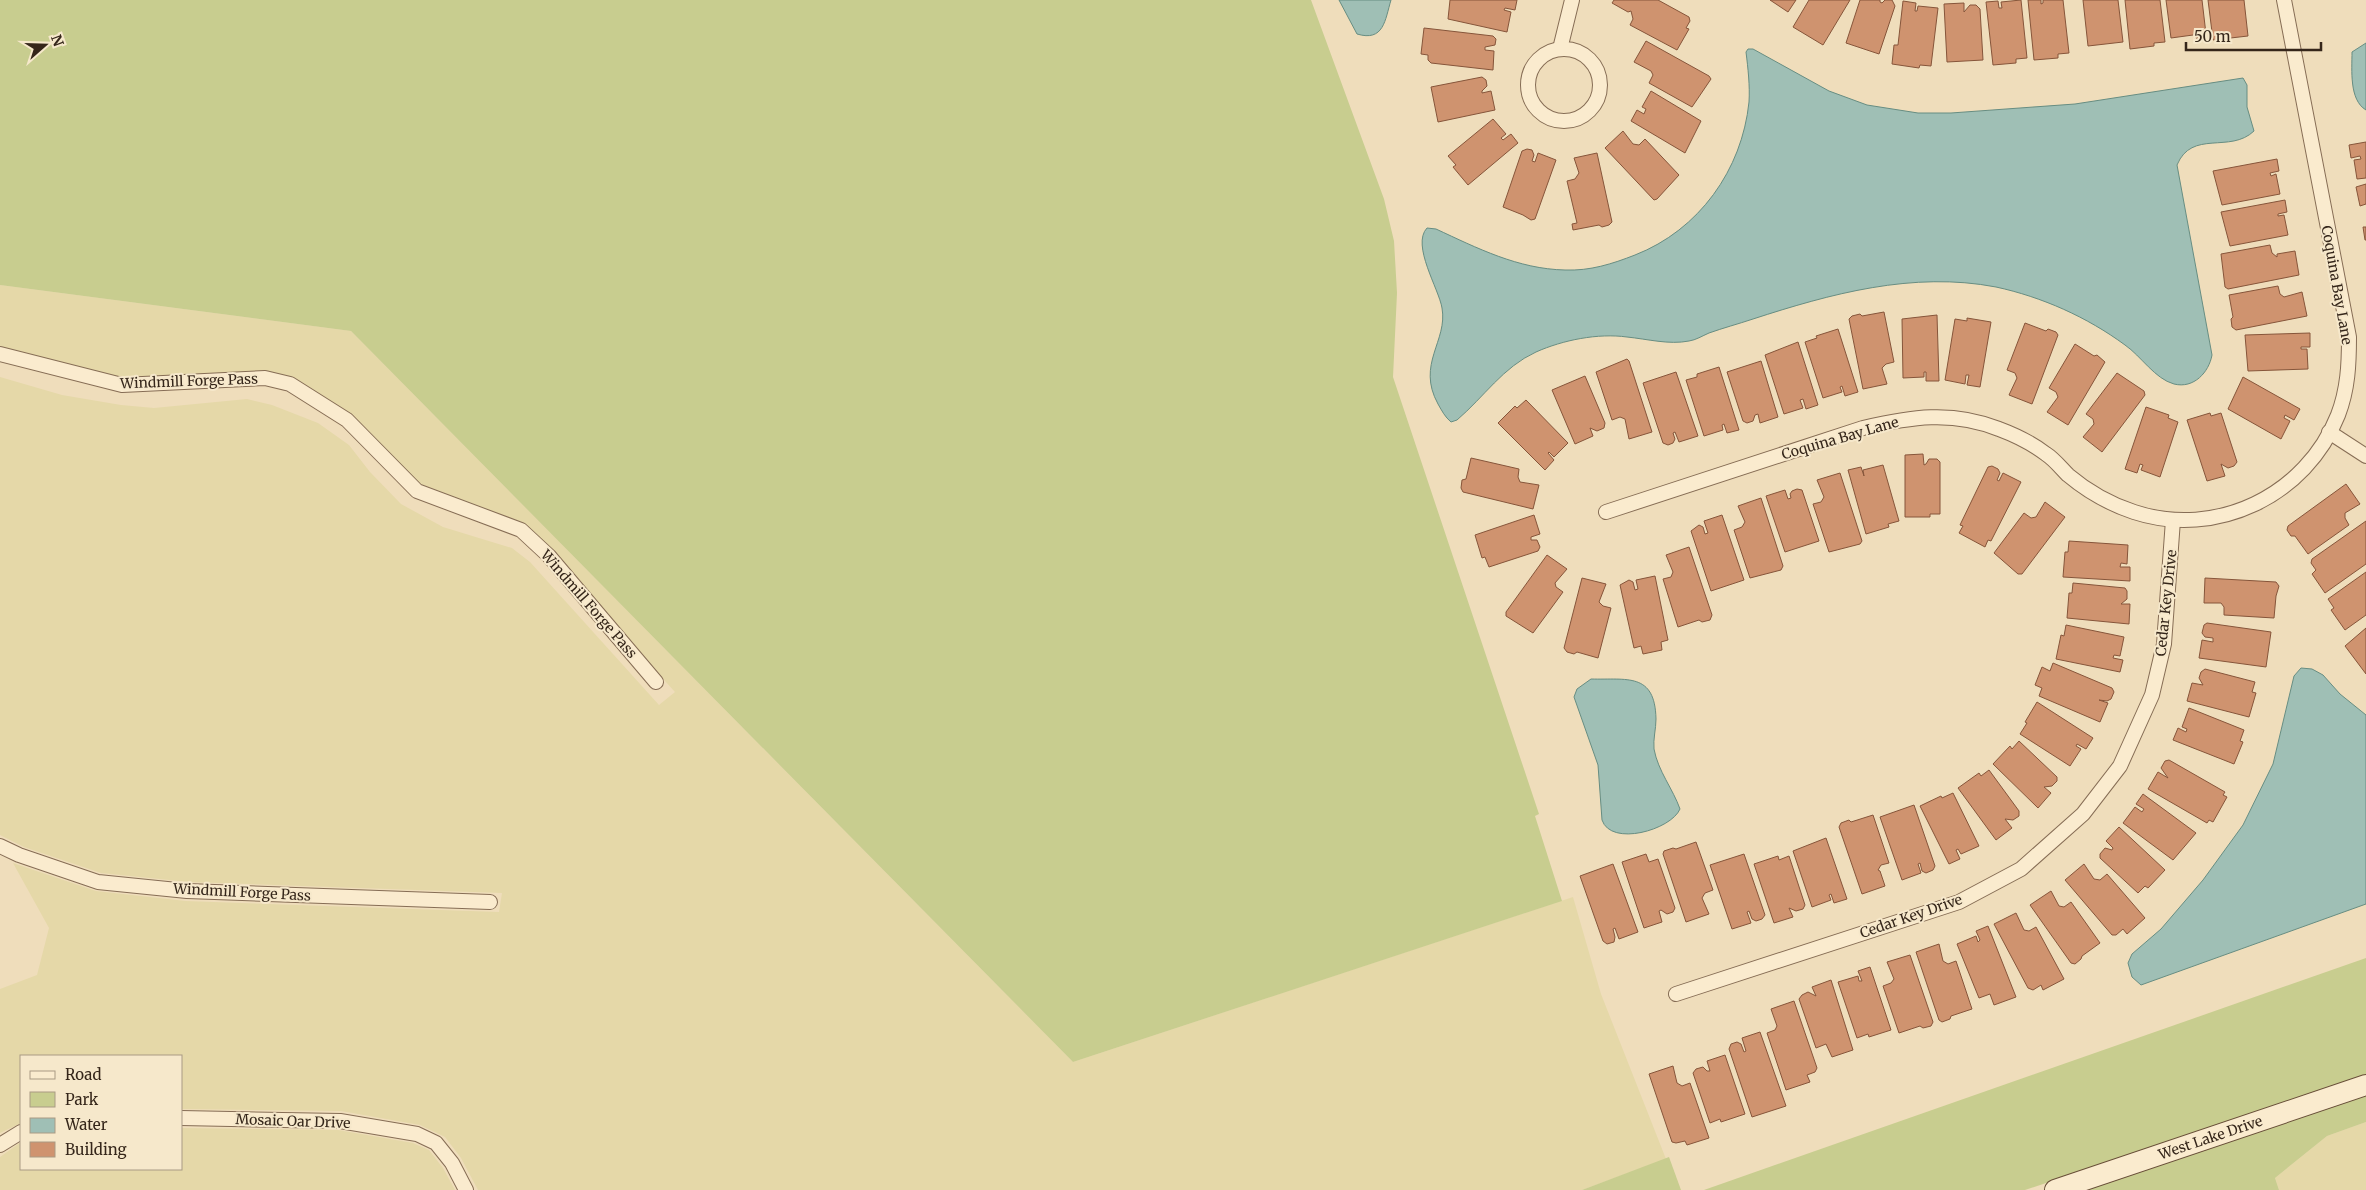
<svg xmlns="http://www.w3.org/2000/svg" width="2366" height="1190" font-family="Merriweather,serif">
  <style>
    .farmland { fill: #e5d8a8 }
    .green { fill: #c8cd8f }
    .water { fill: #9fbfb5; stroke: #678d82 }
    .building { fill: #cf936f; stroke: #86553a }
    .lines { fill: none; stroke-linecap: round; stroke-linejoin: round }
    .street-casing { stroke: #866d55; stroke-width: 16 }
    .secondary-casing { stroke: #684e38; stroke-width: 22 }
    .street { stroke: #faebce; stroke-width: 14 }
    .secondary { stroke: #faebce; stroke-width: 20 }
    .labels { text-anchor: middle; stroke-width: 4; stroke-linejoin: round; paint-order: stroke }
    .street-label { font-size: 14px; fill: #35261a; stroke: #f6e8cb }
  </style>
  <rect width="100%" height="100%" fill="#efddbb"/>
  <g class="farmland">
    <path d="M0 285 351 331 1073 1062 1573 897 1601 994 1666 1159 1582 1190H478L461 1158 445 1137 420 1125 341 1111 181 1109V1056H21V1123L0 1133V989L37 975 49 928 13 863 96 891 186 901 499 912 502 893 189 882 101 873 24 847 0 835V377L62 395 121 405 154 408 247 399 272 405 318 423 349 445 370 472 401 504 443 527 512 548 530 562 659 705 675 692 545 549 414 488 329 406 280 387 248 380 155 389 0 358Z"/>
    <path d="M2366 1122V1190H2279L2275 1178 2327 1136Z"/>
    <path d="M181 1128 338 1130 413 1143 429 1150 443 1168 455 1190H0V1157L21 1142V1169H181Z"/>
  </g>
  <g class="green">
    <path d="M0 0H1311L1384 199 1394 241 1397 293 1393 377 1539 814 1535 816 1562 901 1073 1062 351 331 0 285Z"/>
    <path d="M2366 958V1075L2025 1190H1704Z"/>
    <path d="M2366 1095V1122L2327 1136 2275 1178 2279 1190H2083Z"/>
    <path d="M1669 1157 1681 1190H1582Z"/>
  </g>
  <g class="water">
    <path d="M1339 0H1391C1385 20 1384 42 1357 34Z"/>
    <path d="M2366 43V110C2349 100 2352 70 2352 52Z"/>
    <path d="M1748 49H1753L1829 91 1867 105 1918 113H1951L2075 104 2243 78 2247 85V107L2254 131C2230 154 2192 129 2177 165L2212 355C2209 372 2194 389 2174 384 2155 379 2141 356 2125 345 2087 317 2042 297 1996 287 1913 271 1830 294 1753 319 1738 324 1723 328 1709 333 1702 336 1696 340 1689 341 1669 345 1647 339 1627 337 1598 333 1563 340 1536 352 1503 367 1484 397 1457 420L1451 422C1445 417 1442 411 1438 404 1416 364 1448 341 1442 308 1439 289 1411 245 1427 228L1436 229C1477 248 1518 269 1565 270 1590 271 1612 264 1635 255 1699 230 1742 170 1749 102 1750 86 1748 68 1746 52Z"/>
    <path d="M2301 668 2312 669 2323 675 2340 694 2366 715V904L2141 985 2132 977 2128 963 2132 954 2161 929 2203 880 2243 825 2273 764 2294 676Z"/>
    <path d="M1591 679C1627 680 1655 672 1656 719 1656 729 1653 739 1654 749 1658 771 1673 789 1680 809 1671 830 1611 847 1602 820L1598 765 1574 697 1577 689Z"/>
  </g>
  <g class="building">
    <path d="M1450 0H1517L1515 10 1505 8 1504 10 1511 12 1507 32 1448 19Z"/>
    <path d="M1614 0H1658L1689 17 1690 21 1686 28 1689 29 1677 50 1630 25 1633 19 1631 11 1628 12 1612 3Z"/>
    <path d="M1770 0H1796L1788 12Z"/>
    <path d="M1809 0H1850L1823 45 1793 27Z"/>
    <path d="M1860 0H1880V2L1882 3 1885 0H1892L1895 6 1879 54 1846 43Z"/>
    <path d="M2021 0 2027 58 2016 59V63L1993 65 1986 2 1998 1 1999 8H2002L2001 2Z"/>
    <path d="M2028 0H2041V4L2043 3V0H2063L2069 53 2058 54V58L2034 60Z"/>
    <path d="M2083 0H2118L2123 42 2088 46Z"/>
    <path d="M2125 0H2160L2165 42 2154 43V46L2130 49Z"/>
    <path d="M2166 0H2202L2206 34 2203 38H2196L2193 35 2171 38Z"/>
    <path d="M2208 0H2244L2248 36 2213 40Z"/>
    <path d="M1903 1 1916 3 1915 11H1917L1918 6 1938 8 1931 66 1920 65 1919 68 1892 64 1894 45H1898Z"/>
    <path d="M1964 3V12L1970 5H1976L1980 9 1983 60 1947 62 1944 4Z"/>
    <path d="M1424 28 1493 36 1496 39 1495 45 1485 47V50L1494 51 1493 70 1431 63 1428 60V55L1421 54Z"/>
    <path d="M1646 41 1709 76 1711 79 1692 107 1649 83 1653 75 1651 71 1634 62Z"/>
    <path d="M1482 77 1486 80 1487 86 1482 91V93L1491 91 1495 110 1438 122 1431 87Z"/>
    <path d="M1651 91 1701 121 1685 153 1631 121 1637 110 1644 114 1646 109 1642 107Z"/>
    <path d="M1493 119 1506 134 1501 138 1503 140 1511 134 1518 143 1468 185 1453 167 1456 165 1448 156Z"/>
    <path d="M1623 131 1633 144 1639 145 1645 139 1679 175 1657 199 1654 200 1605 148Z"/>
    <path d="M2366 142V178L2357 179 2354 160 2361 159 2360 156 2351 158 2349 145Z"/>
    <path d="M1527 149 1532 150 1534 155 1532 161 1535 162 1538 153 1556 160 1535 219 1531 220 1523 215 1503 207 1522 151Z"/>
    <path d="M1597 153 1612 222 1609 225 1602 227 1599 225 1573 230 1572 224 1577 223 1567 181 1575 179 1579 173 1574 158Z"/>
    <path d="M2277 159 2279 171 2270 173 2271 176 2276 174 2280 194 2222 205 2213 171Z"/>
    <path d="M2366 184V204L2360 206 2356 187Z"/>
    <path d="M2285 200 2287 212 2278 214V216L2284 215 2288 235 2230 246 2221 212Z"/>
    <path d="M2363 227H2366V240H2365Z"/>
    <path d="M2270 245 2272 253 2277 257V254L2295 251 2299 275 2228 289 2225 287 2221 254Z"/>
    <path d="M2278 286 2280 294 2284 297 2302 292 2307 316 2236 330 2232 327 2231 319 2233 317 2229 295Z"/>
    <path d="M1884 312 1894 362 1886 364 1882 368 1887 384 1863 389 1849 319 1852 316 1860 314 1862 316Z"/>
    <path d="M1937 315 1939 381H1926V372H1924V377L1903 378 1902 319Z"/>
    <path d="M1967 318 1991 322 1980 387 1967 385 1969 375H1966L1965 384 1945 380 1955 319 1967 321Z"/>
    <path d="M2025 323 2046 331 2048 329 2056 332 2058 335 2032 404 2009 395 2017 378 2015 373 2007 370Z"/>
    <path d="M1838 329 1858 392 1845 396 1842 386 1840 387 1842 392 1823 398 1805 342 1817 338 1816 336Z"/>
    <path d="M2310 333V347H2301V349H2307L2308 369 2248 371 2245 335Z"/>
    <path d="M1798 342 1818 405 1806 409 1803 399 1800 400 1803 408 1784 414 1765 355Z"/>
    <path d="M2075 344 2094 356 2097 355 2105 362 2068 425 2047 412 2058 397 2056 392 2049 388Z"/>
    <path d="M1627 359 1629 361 1652 432 1629 439 1625 419 1620 417 1612 420 1596 372Z"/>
    <path d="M1761 361 1778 417 1760 423 1758 414 1755 415 1753 421 1747 423 1743 421 1727 372Z"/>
    <path d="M1719 367 1739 430 1727 433 1724 424 1722 425 1723 430 1704 436 1686 380 1697 377V374Z"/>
    <path d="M1676 372 1698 436 1679 442 1675 432 1673 433 1675 439 1673 443 1668 445 1663 443 1643 383Z"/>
    <path d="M2117 373 2144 391 2145 395 2102 452 2083 437 2094 424 2093 419 2086 414Z"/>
    <path d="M1585 376 1605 423 1604 428 1597 431 1590 428 1593 436 1575 444 1552 390Z"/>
    <path d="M2243 377 2300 409 2294 420 2285 415 2284 418 2290 421 2281 439 2228 409Z"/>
    <path d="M1526 400 1568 443 1554 457 1549 452 1548 453 1554 460 1545 470 1498 423 1515 406 1517 408Z"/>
    <path d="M2146 407 2169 415 2168 418 2178 422 2160 477 2141 470 2143 465 2140 464 2137 473 2125 469Z"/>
    <path d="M2210 413 2211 416 2221 413 2237 462 2234 466 2228 468 2221 464 2225 476 2207 481 2187 420Z"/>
    <path d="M1923 454 1924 465 1926 464 1929 459H1937L1940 462V514H1930V517H1905V455Z"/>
    <path d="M1471 458 1519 469 1518 477 1520 482 1539 485 1533 509 1463 492 1461 488 1462 480 1466 479Z"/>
    <path d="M1883 465 1899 521 1888 524 1889 527 1866 534 1848 470 1861 467 1864 476 1863 470Z"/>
    <path d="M1992 466 1998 469 2000 473 1997 480 1999 481 2003 473 2021 482 1991 541 1988 540 1985 547 1959 533 1963 526 1960 525 1988 467Z"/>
    <path d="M1840 473 1862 541 1860 544 1829 552 1813 504 1821 502 1824 497 1817 480Z"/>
    <path d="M2346 484 2360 504 2345 513V518L2349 525 2308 554 2295 536H2291L2287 530 2288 526Z"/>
    <path d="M1797 489 1802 490 1819 541 1785 552 1766 496 1785 490 1788 499 1791 498 1790 494 1792 491Z"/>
    <path d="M1761 498 1783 566 1781 570 1750 578 1734 530 1742 527 1745 522 1738 506Z"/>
    <path d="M2045 502 2065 517 2022 574H2018L1994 553 2024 513 2031 518 2036 517Z"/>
    <path d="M1534 515 1540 534 1531 537V540H1537L1540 547 1538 551 1489 567 1485 557 1482 558 1475 535Z"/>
    <path d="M1722 515 1744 580 1711 591 1691 531 1699 525 1703 527 1705 534 1708 533 1704 521Z"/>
    <path d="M2366 521V564L2325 593 2312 574 2316 570 2311 563 2312 559Z"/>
    <path d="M2069 541 2128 545 2127 564 2121 563 2120 567H2130V581L2063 577 2065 552H2068Z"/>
    <path d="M1689 547 1712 615 1710 620 1702 622 1699 620 1678 627 1663 579 1671 577 1673 572 1666 555Z"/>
    <path d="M1547 555 1567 569 1555 583 1556 587 1563 592 1533 633 1506 616V612Z"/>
    <path d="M2366 572V615L2345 630 2331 610 2334 608 2328 599Z"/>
    <path d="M1655 576 1668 640 1661 642 1662 650 1643 654 1641 646 1634 648 1620 585 1629 580 1633 582 1635 590 1638 589 1636 580Z"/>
    <path d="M1582 578 1606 584 1599 602 1603 606 1611 608 1598 658 1577 652 1574 654 1567 652 1564 648Z"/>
    <path d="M2205 578 2276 582 2279 586 2276 596 2274 618 2224 615V607L2221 603H2204Z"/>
    <path d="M2073 583 2125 588 2127 591V599L2121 604H2130L2129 624 2067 618 2069 593H2072Z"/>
    <path d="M2207 623 2271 632 2266 667 2199 658 2202 640 2213 642V638L2205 637 2202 633 2204 625Z"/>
    <path d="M2066 625 2124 637 2120 656 2114 655 2113 658 2123 660 2120 672 2056 659 2061 635 2064 636Z"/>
    <path d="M2366 628V674L2345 646Z"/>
    <path d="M2053 663 2112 688 2114 692 2111 699 2107 701 2099 700 2108 703 2100 722 2039 696 2042 688 2035 685 2042 667 2050 671Z"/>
    <path d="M2205 669 2255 682 2252 692 2256 693 2249 717 2187 701 2192 683 2203 685 2199 678 2201 672Z"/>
    <path d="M2037 702 2093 738 2086 749 2077 744 2076 746 2081 749 2070 766 2020 734 2027 723 2025 722Z"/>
    <path d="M2189 708 2244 730 2240 741 2243 742 2234 764 2173 740 2178 728 2186 732 2187 729 2182 727Z"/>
    <path d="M2019 741 2057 777V781L2052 786 2044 787 2051 793 2038 808 1993 764 2010 746 2012 749Z"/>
    <path d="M2169 760 2225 792 2223 795 2227 797 2213 822 2209 820 2207 823 2148 789 2158 772 2168 778 2161 768 2165 761Z"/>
    <path d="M1989 770 2019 811V816L2013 820 2005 819 2012 828 1996 840 1958 788 1979 773 1981 776Z"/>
    <path d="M1953 793 1979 846 1961 854 1958 849 1956 850 1960 859 1949 864 1920 806 1941 796 1942 798Z"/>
    <path d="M2143 794 2196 833 2173 860 2123 823 2135 807 2142 812 2144 809 2136 804Z"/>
    <path d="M1914 805 1935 866 1933 870 1926 873 1922 871 1920 863 1918 864 1921 873 1902 880 1880 817Z"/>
    <path d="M1873 815 1889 863 1881 865 1878 870 1880 871 1885 886 1862 894 1839 827 1841 823 1849 820 1851 822Z"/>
    <path d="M2119 827 2165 870 2148 888 2145 886 2138 893 2100 858V854L2105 848 2112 850 2113 848 2106 841Z"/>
    <path d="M1826 838 1847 899 1834 903 1831 894 1829 895 1831 900 1812 907 1793 851Z"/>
    <path d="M1696 842 1713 890 1705 893 1702 898 1709 914 1686 922 1663 854 1664 851 1673 848 1676 849Z"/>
    <path d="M1646 854 1649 862 1658 859 1675 908 1673 912 1667 914 1661 910 1659 911 1662 922 1644 928 1622 862Z"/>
    <path d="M1744 854 1765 915 1762 919 1756 921 1752 919 1749 911 1747 912 1751 923 1732 929 1710 865Z"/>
    <path d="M1778 856 1779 860 1789 856 1805 905 1803 909 1796 911 1789 908 1793 917 1774 923 1754 864Z"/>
    <path d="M1613 864 1638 932 1619 939 1615 928 1613 929 1615 937 1614 942 1607 944 1603 941 1580 876Z"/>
    <path d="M2084 864 2094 879 2100 880 2107 874 2145 918 2127 934 2123 929 2116 935H2112L2065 880Z"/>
    <path d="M2051 891 2059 906 2064 907 2071 902 2100 943 2082 956 2081 959 2075 964 2071 963 2030 905Z"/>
    <path d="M2016 913 2024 930 2029 931 2036 927 2064 979 2043 990 2041 985 2033 990 2028 988 1994 924Z"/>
    <path d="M1988 926 2016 997 1994 1005 1990 994 1979 998 1957 944 1976 936 1978 942 1980 940 1976 931Z"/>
    <path d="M1939 944 1943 961 1948 964 1956 961 1972 1009 1951 1016 1950 1019 1942 1022 1939 1020 1916 952Z"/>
    <path d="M1910 955 1933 1022 1931 1026 1923 1028 1920 1026 1899 1033 1883 986 1891 983 1894 979 1887 962Z"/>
    <path d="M1870 967 1891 1030 1869 1037 1868 1034 1857 1038 1838 982 1858 976 1859 981H1862L1858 971Z"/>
    <path d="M1831 980 1853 1050 1832 1057 1826 1044 1816 1048 1799 999 1802 995 1808 992 1816 996 1812 987Z"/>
    <path d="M1794 1001 1817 1068 1815 1072 1807 1075 1810 1082 1786 1090 1767 1033 1775 1030 1777 1026 1771 1009Z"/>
    <path d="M1760 1032 1786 1106 1752 1117 1729 1049 1731 1044 1737 1042 1741 1044 1744 1052 1746 1051 1742 1038Z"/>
    <path d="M1725 1055 1745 1114 1721 1122 1720 1119 1710 1123 1693 1073 1696 1069 1703 1067 1707 1071H1710L1707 1061Z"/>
    <path d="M1673 1066 1677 1083 1682 1086 1690 1083 1709 1138 1687 1145 1685 1141 1676 1143 1672 1142 1649 1074Z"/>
  </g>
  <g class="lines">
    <g class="street-casing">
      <g id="street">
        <path d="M1560 49 1572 0"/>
        <circle cx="1564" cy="85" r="36"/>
        <path d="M0 354 122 385 265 378 290 384 347 420 417 491 521 530 549 556 656 682"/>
        <path d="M2329 432 2366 456"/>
        <path d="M1606 512 1863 428C1910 417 1952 410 1999 429 2015 435 2033 444 2046 454 2054 459 2061 468 2068 475 2087 491 2110 504 2134 512 2216 539 2306 496 2338 415 2348 389 2349 364 2349 337L2284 0"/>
        <path d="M0 846 19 855 98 882 187 891 490 902"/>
        <path d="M1676 994 1959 902 2021 869 2083 814 2120 766 2152 695 2164 644 2173 520"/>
        <path d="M181 1118 340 1121 417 1134 436 1143 452 1163 466 1190"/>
        <path d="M0 1145 21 1132"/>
      </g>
    </g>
    <g class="secondary-casing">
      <g id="secondary">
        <path id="s1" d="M2055 1190 2366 1085"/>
      </g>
    </g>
    <use href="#street" class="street"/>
    <use href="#secondary" class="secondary"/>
  </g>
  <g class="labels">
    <g class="street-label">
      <text transform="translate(2337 285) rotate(80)" y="5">Coquina Bay Lane</text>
      <text transform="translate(189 381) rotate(-2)" y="5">Windmill Forge Pass</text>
      <text transform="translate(1840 438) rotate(-16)" y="5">Coquina Bay Lane</text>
      <text transform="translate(2166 603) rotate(-84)" y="5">Cedar Key Drive</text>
      <text transform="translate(589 604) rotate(49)" y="5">Windmill Forge Pass</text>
      <text transform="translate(242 892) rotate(3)" y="5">Windmill Forge Pass</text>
      <text transform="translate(1911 916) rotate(-19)" y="5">Cedar Key Drive</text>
      <text transform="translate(293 1121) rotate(2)" y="5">Mosaic Oar Drive</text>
      <text dy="5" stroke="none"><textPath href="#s1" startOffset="164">West Lake Drive</textPath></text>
    </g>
  </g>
  <rect x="20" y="1055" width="162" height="115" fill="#f6e8cb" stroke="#a99a84"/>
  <rect x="30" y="1071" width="25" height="8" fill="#faebce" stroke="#a99a84"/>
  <text x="65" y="1080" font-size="15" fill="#35261a">Road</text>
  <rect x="30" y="1092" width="25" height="15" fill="#c8cd8f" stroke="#a99a84"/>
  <text x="65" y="1105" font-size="15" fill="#35261a">Park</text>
  <rect x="30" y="1118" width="25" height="15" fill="#9fbfb5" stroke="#a99a84"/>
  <text x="65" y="1130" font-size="15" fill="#35261a">Water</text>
  <rect x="30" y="1142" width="25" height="15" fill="#cf936f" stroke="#a99a84"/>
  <text x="65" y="1155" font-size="15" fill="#35261a">Building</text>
  <g transform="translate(45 45) rotate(70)" stroke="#f6e8cb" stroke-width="4" paint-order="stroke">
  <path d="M0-4L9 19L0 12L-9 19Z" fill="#35261a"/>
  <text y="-8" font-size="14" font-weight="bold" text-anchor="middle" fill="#35261a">N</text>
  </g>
  <path d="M2186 42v8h135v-8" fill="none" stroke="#35261a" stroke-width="2.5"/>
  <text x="2194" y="42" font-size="15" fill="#35261a" stroke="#f6e8cb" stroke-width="4" paint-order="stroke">50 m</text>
</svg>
